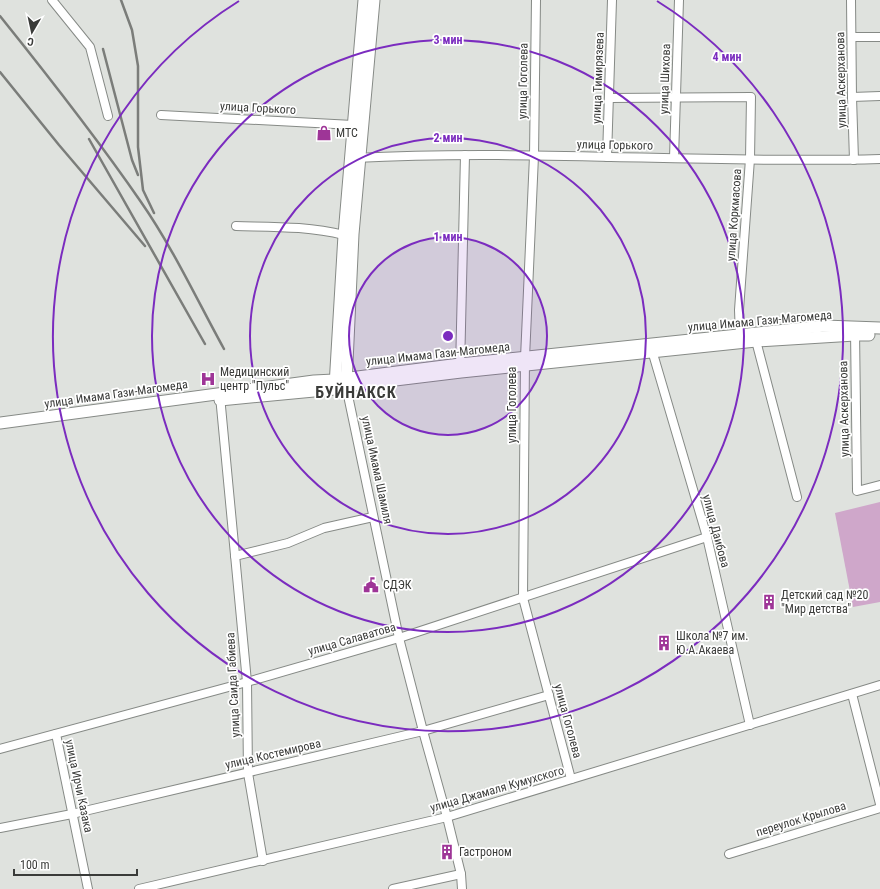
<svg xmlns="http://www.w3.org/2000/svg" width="880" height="889" font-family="'Roboto Condensed',sans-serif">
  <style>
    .green { fill: #cfa7ca }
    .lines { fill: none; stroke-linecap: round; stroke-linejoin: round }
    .street-casing { stroke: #868a86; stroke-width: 10 }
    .secondary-casing { stroke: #868a86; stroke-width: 13 }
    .street { stroke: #fff; stroke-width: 8 }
    .secondary { stroke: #fff; stroke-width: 11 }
    .rail { stroke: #7b7d7a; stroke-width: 2.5 }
    .ring { fill: none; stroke: #7b2cbf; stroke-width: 2 }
    .labels { text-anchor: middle; stroke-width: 3.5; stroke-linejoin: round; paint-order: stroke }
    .street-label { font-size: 12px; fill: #3a3b39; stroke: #fff }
    .poi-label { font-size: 12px; fill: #3a3b39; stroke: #fff; text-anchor: start }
    .district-label { font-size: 16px; font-weight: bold; letter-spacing: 1px; fill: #3a3b39; stroke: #fff }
    .centre { fill: #7b2cbf; stroke: #fff; stroke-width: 2 }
    .ring-label { font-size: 12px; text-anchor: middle; font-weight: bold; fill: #7b2cbf; stroke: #fff; stroke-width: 3.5; stroke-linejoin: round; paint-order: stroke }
  </style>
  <rect width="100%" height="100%" fill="#dfe2de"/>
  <path class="green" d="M880 502V602L853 607 835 513Z"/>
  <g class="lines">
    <g class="street-casing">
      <g id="street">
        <path d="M52 0 90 47 108 116"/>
        <path d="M536 0 534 156 525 358 523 598 571 779"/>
        <path d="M851 0 852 97 854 160"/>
        <path d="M852 37H880"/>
        <path d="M852 97 880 96"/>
        <path d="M610 98 751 97 750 159 739 310 740 335"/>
        <path d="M161 115 353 125"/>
        <path d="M607 157 612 0"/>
        <path d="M355 158C530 149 705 164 880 159"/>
        <path d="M674 158 679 0"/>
        <path d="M236 226C272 227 308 226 344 235"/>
        <path d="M855 330 857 491 880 485"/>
        <path d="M755 337 797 497"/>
        <path d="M651 347 707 537 750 725"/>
        <path d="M460 370 465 155"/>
        <path d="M346 386 399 638 423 731 447 817 461 874 462 889"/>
        <path d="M220 396 247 682 248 773 263 861"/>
        <path d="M235 556 288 543 324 528 373 517"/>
        <path d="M852 694 880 804"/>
        <path d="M56 734 88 889"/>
        <path d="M0 749 247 682 399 638 707 537"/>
        <path d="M0 828 72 814 423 731 549 695"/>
        <path d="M729 854 880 808"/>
        <path d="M139 889 447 817 880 685"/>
        <path d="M393 889 461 874"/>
      </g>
    </g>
    <g class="secondary-casing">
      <g id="secondary">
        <path d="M346 384 353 234 374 0"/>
        <path d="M335 386 344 235 364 0"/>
        <path d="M220 400 335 389 346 386 461 372 756 341 855 335H869"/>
        <path d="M0 423 314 381 334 380 460 364 824 326 880 328"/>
      </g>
    </g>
    <use href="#street" class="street"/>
    <use href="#secondary" class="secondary"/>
    <g class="rail">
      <path d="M121 0 132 30 138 66V147L143 190 154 213"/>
      <path d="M0 16C49 77 97 138 141 202 173 248 197 300 224 349"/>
      <path d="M103 49 132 160 138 175"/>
      <path d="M0 72 59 145 145 246"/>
      <path d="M89 139 205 344"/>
    </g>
  </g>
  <circle cx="448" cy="336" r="99" fill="#7b2cbf" fill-opacity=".12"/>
  <g class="ring">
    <circle cx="448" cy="336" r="99"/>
    <circle cx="448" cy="336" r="198"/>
    <circle cx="448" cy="336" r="296"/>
    <path d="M657 1A395 395 0 1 1 239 1"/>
  </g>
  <defs>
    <g id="shop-bare" transform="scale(1.2)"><path d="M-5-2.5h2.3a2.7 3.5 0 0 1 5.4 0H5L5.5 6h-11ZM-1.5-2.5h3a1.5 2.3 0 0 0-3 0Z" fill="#9e3597" stroke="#fff" stroke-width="2.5" paint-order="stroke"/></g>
    <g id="hospital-bare" transform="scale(1.2)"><path d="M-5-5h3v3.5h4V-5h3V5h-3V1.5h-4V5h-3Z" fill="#9e3597" stroke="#fff" stroke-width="2.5" paint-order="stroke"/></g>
    <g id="civic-bare" transform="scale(1.2)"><path d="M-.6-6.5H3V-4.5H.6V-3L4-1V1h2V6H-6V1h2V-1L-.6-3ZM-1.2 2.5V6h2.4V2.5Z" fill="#9e3597" stroke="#fff" stroke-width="2.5" paint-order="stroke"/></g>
    <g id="building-bare" transform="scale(1.2)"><path d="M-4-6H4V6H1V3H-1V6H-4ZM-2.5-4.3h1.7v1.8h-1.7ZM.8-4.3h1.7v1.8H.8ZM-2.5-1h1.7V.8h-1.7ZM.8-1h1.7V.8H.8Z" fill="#9e3597" stroke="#fff" stroke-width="2.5" paint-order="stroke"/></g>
  </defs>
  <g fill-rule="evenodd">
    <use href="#shop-bare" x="324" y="133"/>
    <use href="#hospital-bare" x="208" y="379"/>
    <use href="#civic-bare" x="371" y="585"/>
    <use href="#building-bare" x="769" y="602"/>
    <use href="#building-bare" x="664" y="643"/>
    <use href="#building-bare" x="447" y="852"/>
  </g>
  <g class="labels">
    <g class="street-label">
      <text transform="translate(598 78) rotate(-88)" y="4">улица Тимирязева</text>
      <text transform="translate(665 79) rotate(-88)" y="4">улица Шихова</text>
      <text transform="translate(841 80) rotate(-91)" y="4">улица Аскерханова</text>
      <text transform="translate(523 81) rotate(-89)" y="4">улица Гоголева</text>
      <text transform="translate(258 108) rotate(3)" y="4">улица Горького</text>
      <text transform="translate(615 145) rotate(1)" y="4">улица Горького</text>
      <text transform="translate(734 215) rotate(-86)" y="4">улица Коркмасова</text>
      <text transform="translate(760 321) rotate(-5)" y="4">улица Имама Гази-Магомеда</text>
      <text transform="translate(438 354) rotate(-6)" y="4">улица Имама Гази-Магомеда</text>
      <text transform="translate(116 394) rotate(-8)" y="4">улица Имама Гази-Магомеда</text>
      <text transform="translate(512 405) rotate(-90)" y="4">улица Гоголева</text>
      <text transform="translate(844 409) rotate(-91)" y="4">улица Аскерханова</text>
      <text transform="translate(377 470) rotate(78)" y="4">улица Имама Шамиля</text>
      <text transform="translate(716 531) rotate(75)" y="4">улица Даибова</text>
      <text transform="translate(352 639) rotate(-16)" y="4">улица Салаватова</text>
      <text transform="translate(233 685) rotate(-93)" y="4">улица Саида Габиева</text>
      <text transform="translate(568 721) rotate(75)" y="4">улица Гоголева</text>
      <text transform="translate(273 754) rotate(-13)" y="4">улица Костемирова</text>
      <text transform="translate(79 786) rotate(78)" y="4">улица Ирчи Казака</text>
      <text transform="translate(497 789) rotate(-16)" y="4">улица Джамаля Кумухского</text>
      <text transform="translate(801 819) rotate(-17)" y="4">переулок Крылова</text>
    </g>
    <g class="poi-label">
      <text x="336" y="137">МТС</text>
      <text x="220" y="376">Медицинский<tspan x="220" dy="14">центр "Пульс"</tspan></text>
      <text x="383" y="589">СДЭК</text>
      <text x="781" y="599">Детский сад №20<tspan x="781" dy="14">"Мир детства"</tspan></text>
      <text x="676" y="640">Школа №7 им.<tspan x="676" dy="14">Ю.А.Акаева</tspan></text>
      <text x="459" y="856">Гастроном</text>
    </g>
    <g class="district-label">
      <text x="356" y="398">БУЙНАКСК</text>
    </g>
  </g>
  <circle cx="448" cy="336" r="6" class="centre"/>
  <g class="ring-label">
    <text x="448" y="44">3 мин</text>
    <text x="727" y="61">4 мин</text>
    <text x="448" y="142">2 мин</text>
    <text x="448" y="241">1 мин</text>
  </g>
  <g transform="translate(32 32) rotate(189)" stroke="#ffffff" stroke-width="3" paint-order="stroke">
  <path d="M0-3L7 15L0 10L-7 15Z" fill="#3a3b39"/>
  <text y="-6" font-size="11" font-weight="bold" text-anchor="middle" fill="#3a3b39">С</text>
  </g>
  <path d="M14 869v6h123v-6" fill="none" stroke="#3a3b39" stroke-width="2"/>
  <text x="20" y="869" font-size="12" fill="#3a3b39" stroke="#ffffff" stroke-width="3" paint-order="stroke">100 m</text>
</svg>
